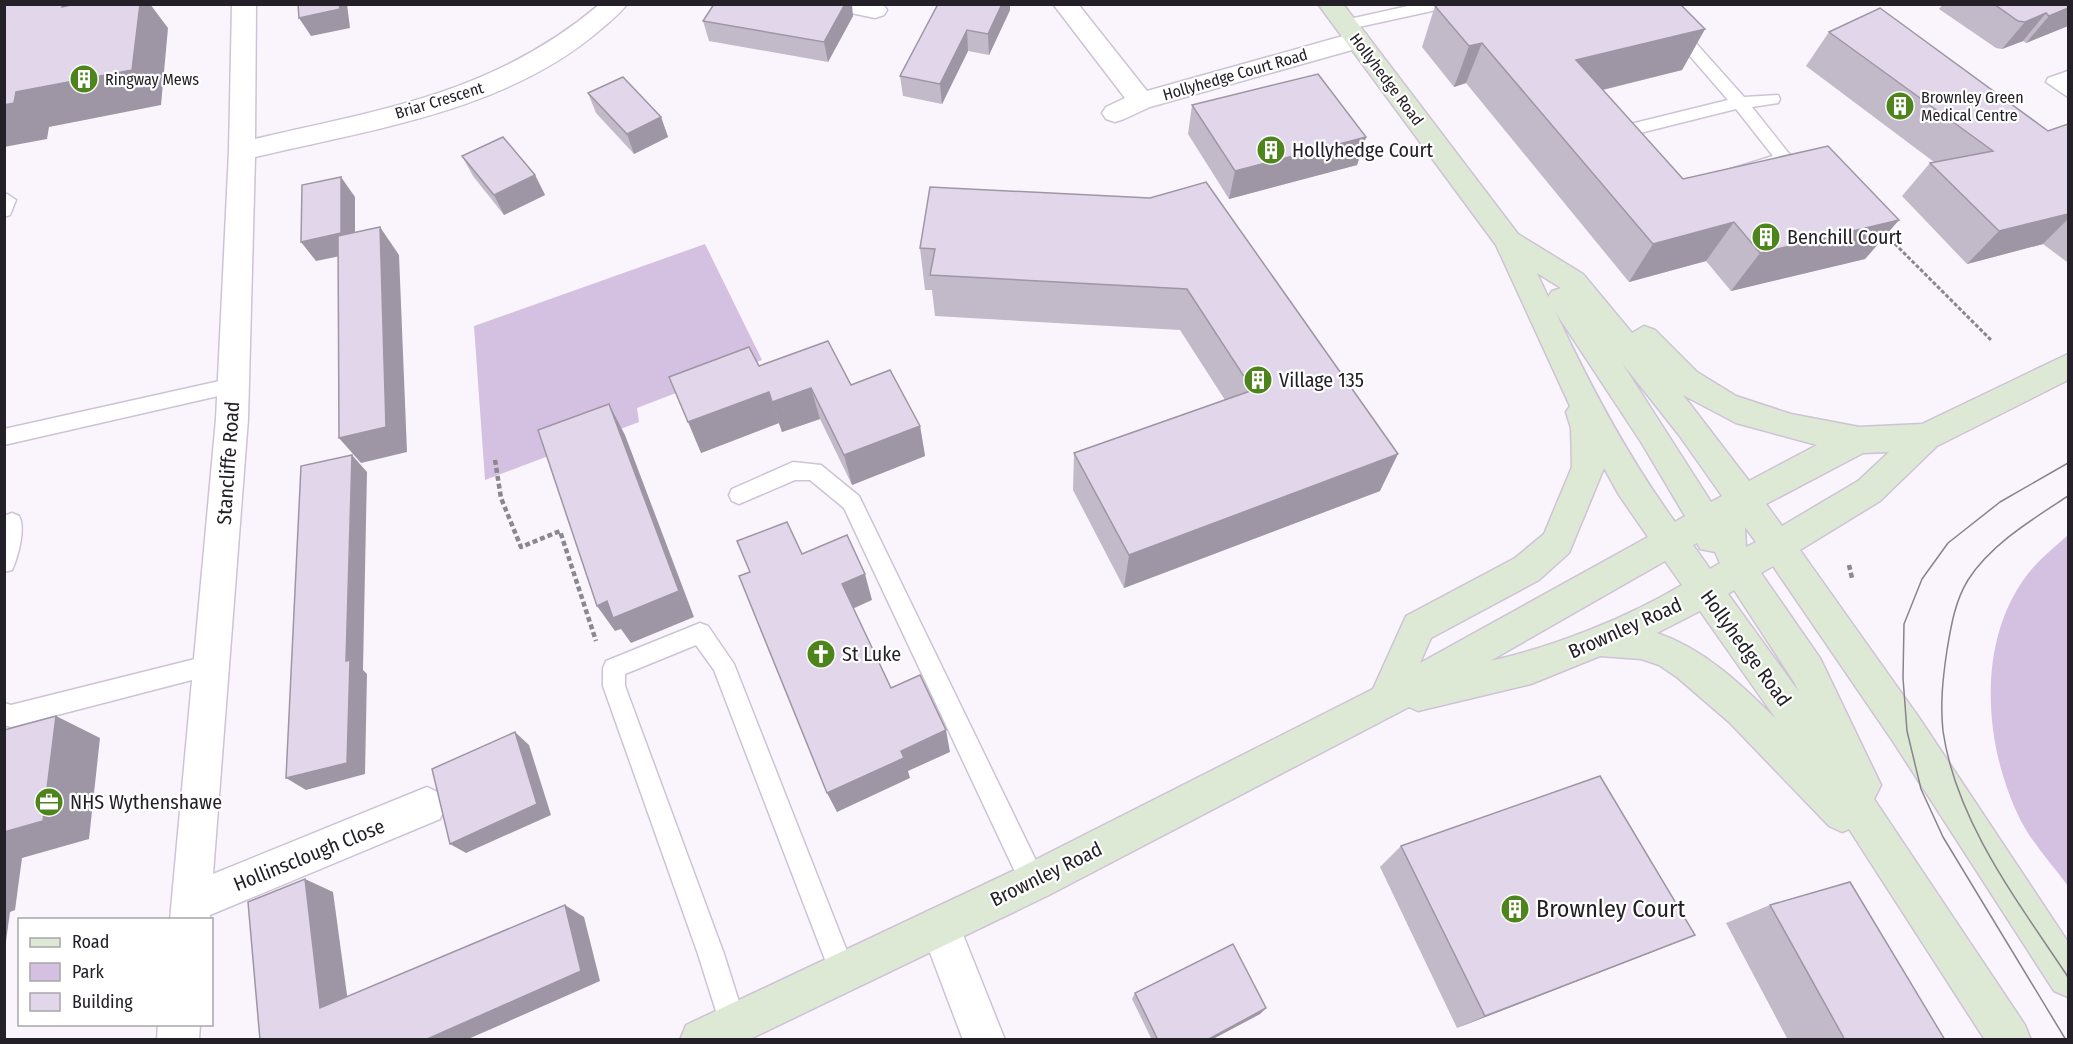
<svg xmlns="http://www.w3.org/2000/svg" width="2073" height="1044" font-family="'Fira Sans Condensed',sans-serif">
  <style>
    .green { fill: #d4c1e1 }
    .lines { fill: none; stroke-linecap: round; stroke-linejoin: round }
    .lane-casing { stroke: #cec3d6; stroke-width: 3 }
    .street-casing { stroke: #cec3d6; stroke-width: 3 }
    .secondary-casing { stroke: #cec3d6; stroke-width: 3 }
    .path-far1 { stroke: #8b878e; stroke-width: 3; stroke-dasharray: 4 2; stroke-linecap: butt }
    .path { stroke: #8b878e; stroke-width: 4.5; stroke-dasharray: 5 3; stroke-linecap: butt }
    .lane { fill: #fff; fill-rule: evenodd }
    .street { fill: #fff; fill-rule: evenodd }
    .secondary { fill: #dde9d4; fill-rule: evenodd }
    .tram { stroke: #88848b; stroke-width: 1.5 }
    .wall { fill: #c2b9c9 }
    .shaded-wall { fill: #9e96a4 }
    .building { fill: #e2d7ea; stroke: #9e96a4; stroke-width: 1.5 }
    .labels { text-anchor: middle; stroke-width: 4.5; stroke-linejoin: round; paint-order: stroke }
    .far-street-label { font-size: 16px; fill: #242027; stroke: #fff }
    .far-poi-label { font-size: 16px; fill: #242027; stroke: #fff; text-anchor: start }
    .poi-label { font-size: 20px; fill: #242027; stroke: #fff; text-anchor: start }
    .street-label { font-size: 20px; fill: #242027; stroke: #fff }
    .near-poi-label { font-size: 24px; fill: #242027; stroke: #fff; text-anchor: start }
  </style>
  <rect width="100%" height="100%" fill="#faf5fd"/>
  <g class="green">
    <path d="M705 244 762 360 637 408 639 422 485 480 474 326Z"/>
    <path d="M2068 535V886C2051 863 2030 841 2018 815 1983 741 1976 636 2031 570 2042 557 2056 546 2068 535Z"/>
  </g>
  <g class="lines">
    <g class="lane-casing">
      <g id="lane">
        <path d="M1417 4H1448L1441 9 1345 30 1337 25 1345 20Z"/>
        <path d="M1645 4H1661L1744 97 1778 95 1780 99 1778 103 1752 107 1790 155 1792 159 1790 163 1662 202 1656 200 1602 139 1600 135 1602 131 1728 100ZM1736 109 1773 156 1666 189 1620 138Z"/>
        <path d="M2068 71V97L2046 82 2048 78Z"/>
        <path d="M7 194 16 200 10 215 4 217V195Z"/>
        <path d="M233 378 240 381 243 386 240 391 4 445V429Z"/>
        <path d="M793 462 821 465 859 496 1042 873 1045 882 1042 891 1033 894 1024 891 844 508 810 480H795L739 504 732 501 729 495 732 489Z"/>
        <path d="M12 513 19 516C26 528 18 557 12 570L4 572V516Z"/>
        <path d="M700 623 708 626 734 664 856 974 852 983 843 987 834 983 714 670 696 645 625 674V686L724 954 746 1024 742 1033 733 1037 724 1033 720 1024 698 954 603 686V668L606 661Z"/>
        <path d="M211 655 219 658 222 665 219 672 211 675 11 727 4 725V703L11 705Z"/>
      </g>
    </g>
    <g class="street-casing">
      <g id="street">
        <path d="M232 4H256L255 139C384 109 495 93 600 4H627C620 14 609 22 600 30 506 111 372 129 255 157L248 419 213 874 427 787 440 793 446 806 440 819 210 915V920H170L216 419 229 151Z"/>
        <path d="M828 4H883L887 10 884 15 875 18 832 9Z"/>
        <path d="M1053 4H1078L1147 91 1357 32 1366 34 1369 40 1366 46 1150 107 1124 119 1115 122 1106 119 1102 113 1106 107 1125 98Z"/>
        <path d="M940 906 954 912 1005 1040H963L920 926 926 912Z"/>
        <path d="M158 1024H200L199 1040H157Z"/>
      </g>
    </g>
    <g class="secondary-casing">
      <path id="secondary" d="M1318 4H1343L1518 234 1583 274 1632 333 1644 326 1655 330 1697 372 1736 396 1791 414 1859 427 1922 424 2068 354V380L1937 446 1880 501 1800 550 1920 719 2068 942V997L2054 991 1894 743 1773 566 1761 573 1820 658 1881 785 1874 799 2025 1025 2031 1040H1985L1849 829 1842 832 1829 826 1729 722 1678 678 1659 665 1641 659 1600 656 1531 684 1418 711 1409 707 1047 896 748 1040H680L686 1025 1019 868 1373 689 1406 616 1515 558 1544 534 1572 467 1571 428 1566 412 1570 406 1496 245ZM1537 273 1561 288 1552 291 1548 297ZM1556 313 1641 442 1685 516 1675 522C1627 456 1590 386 1556 313ZM1622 363 1679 435 1722 496 1711 502ZM1683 395 1736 423 1817 445 1749 481ZM1889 452 1858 481 1782 526 1766 504 1863 453ZM1604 468 1619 495 1648 537 1420 663 1431 638 1539 580 1569 553ZM1745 527 1756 542 1746 547ZM1697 543 1700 549 1715 552 1720 563 1710 569 1693 545ZM1665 561 1682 585C1627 618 1553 647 1490 661ZM1734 590 1794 682 1799 692 1728 594ZM1700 611 1776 719C1741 684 1704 649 1657 633Z"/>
    </g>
    <path class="path-far1" d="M1882 231 1991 340"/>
    <g class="path">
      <path d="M495 460 501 498 521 547 560 531 596 641"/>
      <path d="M1849 565 1852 578"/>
    </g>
    <use href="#lane" class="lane"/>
    <use href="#street" class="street"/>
    <use href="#secondary" class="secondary"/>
    <g class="tram">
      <path d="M2068 496C2033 519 1991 544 1968 580 1955 601 1951 626 1947 650 1943 677 1940 703 1943 731 1956 822 2019 903 2068 977"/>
      <path d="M2066 1040 1943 837 1921 789 1907 731 1903 678 1904 624 1922 579 1948 543 2000 502 2068 463"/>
    </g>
  </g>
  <g class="wall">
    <path d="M938 4 1010 10 989 55 968 51 942 104 903 96 900 76Z"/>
    <path d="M1943 4H2068V26L2026 43 2023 41 2002 49 1996 48 1939 9Z"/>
    <path d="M1435 6 1705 29 1682 70 1603 90 1683 179 1899 220 1865 259 1731 291 1706 261 1629 282 1466 83 1454 87 1422 47Z"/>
    <path d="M853 16 828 62 709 41 703 21Z"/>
    <path d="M1829 32 2048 131 2068 124V261L2067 262 2043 244 1967 264 1902 196 1930 163 1934 162 1806 66Z"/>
    <path d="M588 93 661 117 668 137 634 154 596 113Z"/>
    <path d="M1192 105 1366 137 1357 165 1229 199 1188 134Z"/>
    <path d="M462 156 535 175 545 195 504 215 473 176Z"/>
    <path d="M1150 198 1380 491 1124 588 1073 490 1074 453 1225 400 1180 330 935 316 932 290H925L920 248Z"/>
    <path d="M759 366 851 385 920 426 925 456 852 485 820 419 782 432 779 423 701 453Z"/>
    <path d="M1401 846 1655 951 1457 1028 1380 867Z"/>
    <path d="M1770 905 1945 1040H1788L1726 923Z"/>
    <path d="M1135 993 1266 1008 1260 1014 1211 1040H1152L1132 999Z"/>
  </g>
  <g class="shaded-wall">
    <path d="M140 4H150L168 28 161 105 49 127 47 139 4 147V105L16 92Z"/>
    <path d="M339 4H347L350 28 311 36 299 18Z"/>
    <path d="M845 4H852L853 16 828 62 824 42Z"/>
    <path d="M1002 4H1010V10L989 55 988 34Z"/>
    <path d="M2068 8V26L2026 43 2049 16Z"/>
    <path d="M2046 13 2023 41 2002 49 2025 22Z"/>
    <path d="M1705 29 1682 70 1557 101 1576 60Z"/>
    <path d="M967 30 968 51 942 104 940 84Z"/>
    <path d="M1482 43 1466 83 1454 87 1469 46Z"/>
    <path d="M661 117 668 137 634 154 627 134Z"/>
    <path d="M1366 137 1357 165 1229 199 1235 171Z"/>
    <path d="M535 175 545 195 504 215 494 195Z"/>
    <path d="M341 177 355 197V253L316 261 301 242Z"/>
    <path d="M2068 214V219L2043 244 1967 264 1999 231Z"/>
    <path d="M1899 220 1865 259 1731 291 1760 253Z"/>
    <path d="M1734 222 1706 261 1629 282 1653 244Z"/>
    <path d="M380 227 399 255 407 452 361 463 339 438Z"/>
    <path d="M811 388 820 419 782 432 772 402Z"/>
    <path d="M769 392 779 423 701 453 688 422Z"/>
    <path d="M609 404 625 435 694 617 631 643 621 629 615 631 597 606 607 601Z"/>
    <path d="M920 426 925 456 852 485 844 455Z"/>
    <path d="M1398 454 1380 491 1124 588 1129 555Z"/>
    <path d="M352 455 367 472 363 670 367 674 365 774 306 790 286 778 346 661Z"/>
    <path d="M865 574 872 600 850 610 842 584Z"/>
    <path d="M56 716 100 738 89 839 22 858 15 910 10 912 4 956V832Z"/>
    <path d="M946 730 950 752 908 771 910 778 837 812 827 793 901 751Z"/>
    <path d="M515 732 529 745 551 815 466 853 450 844Z"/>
    <path d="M305 879 333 892 350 1017 320 1008Z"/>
    <path d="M565 905 584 917 600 981 466 1040H425Z"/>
    <path d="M1695 935 1655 951 1457 1028 1485 1016Z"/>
    <path d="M1266 1008 1260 1014 1211 1040H1207Z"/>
  </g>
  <g class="building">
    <path d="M4 4H62V7L75 4H140L132 70 16 92 14 103 4 105Z"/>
    <path d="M298 4H339L340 9 299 18Z"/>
    <path d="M714 4H845L824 42 703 21Z"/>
    <path d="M938 4H1002L988 34 967 30 940 84 900 76Z"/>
    <path d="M1442 4H1680L1705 29 1576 60 1683 179 1828 146 1899 220 1760 253 1734 222 1653 244 1482 43 1469 46 1435 6Z"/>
    <path d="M1994 4H2068V8L2049 16 2046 13 2025 22 2018 21Z"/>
    <path d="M1880 8 2048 131 2068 124V214L1999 231 1930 163 1993 151 1829 32Z"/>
    <path d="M1318 74 1366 137 1235 171 1192 105Z"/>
    <path d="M623 77 661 117 627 134 588 93Z"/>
    <path d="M503 137 535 175 494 195 462 156Z"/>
    <path d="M341 177V233L301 242 302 185Z"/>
    <path d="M1206 182 1398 454 1129 555 1074 453 1253 390 1187 289 930 275 935 249 920 248 930 187 1150 198Z"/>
    <path d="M380 227 386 427 339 438 338 236Z"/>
    <path d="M828 341 851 385 890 370 920 426 844 455 811 388 772 402 769 392 688 422 669 377 749 347 759 366Z"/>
    <path d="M609 404 679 591 613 618 607 601 597 606 538 430Z"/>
    <path d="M352 455 346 661 350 660 347 763 286 778 301 466Z"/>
    <path d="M787 522 802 554 847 535 865 574 842 584 891 688 920 675 946 730 901 751 904 758 827 793 739 576 750 572 737 541Z"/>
    <path d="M56 716 43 821 4 832V730Z"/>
    <path d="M515 732 537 804 450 844 432 769Z"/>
    <path d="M1600 776 1695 935 1485 1016 1401 846Z"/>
    <path d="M305 879 320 1008 565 905 581 971 425 1040H260L248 902Z"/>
    <path d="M1850 882 1945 1040H1845L1770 905Z"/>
    <path d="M1233 944 1266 1008 1207 1040H1158L1135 993Z"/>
  </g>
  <defs>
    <g id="building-disc" transform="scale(1.5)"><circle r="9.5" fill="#4e841c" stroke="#fff"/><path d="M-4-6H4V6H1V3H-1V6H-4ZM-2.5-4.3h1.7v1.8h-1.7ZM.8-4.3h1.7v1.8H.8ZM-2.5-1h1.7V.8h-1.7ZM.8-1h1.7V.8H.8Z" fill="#fff"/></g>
    <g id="church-disc" transform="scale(1.5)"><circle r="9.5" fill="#4e841c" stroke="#fff"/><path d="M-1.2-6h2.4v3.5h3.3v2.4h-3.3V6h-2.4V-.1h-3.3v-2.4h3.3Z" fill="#fff"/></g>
    <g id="office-disc" transform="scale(1.5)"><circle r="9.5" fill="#4e841c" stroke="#fff"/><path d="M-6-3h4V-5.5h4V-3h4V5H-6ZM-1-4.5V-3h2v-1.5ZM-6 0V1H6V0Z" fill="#fff"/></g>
  </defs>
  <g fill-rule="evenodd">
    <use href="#building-disc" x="84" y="79"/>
    <use href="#building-disc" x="1900" y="106"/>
    <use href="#building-disc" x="1271" y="150"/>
    <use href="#building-disc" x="1766" y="237"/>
    <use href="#building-disc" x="1258" y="380"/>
    <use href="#church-disc" x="821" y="654"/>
    <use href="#office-disc" x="49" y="802"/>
    <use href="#building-disc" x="1515" y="909"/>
  </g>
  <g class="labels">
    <g class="far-street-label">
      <text transform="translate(1235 74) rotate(-16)" y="6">Hollyhedge Court Road</text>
      <text transform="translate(1387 79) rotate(53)" y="6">Hollyhedge Road</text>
      <text transform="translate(439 100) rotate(-17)" y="6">Briar Crescent</text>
    </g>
    <g class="far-poi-label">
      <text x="105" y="85">Ringway Mews</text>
      <text x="1921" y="103">Brownley Green<tspan x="1921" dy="18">Medical Centre</tspan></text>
    </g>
    <g class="poi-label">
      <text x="1292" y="157">Hollyhedge Court</text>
      <text x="1787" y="244">Benchill Court</text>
      <text x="1279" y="387">Village 135</text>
      <text x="842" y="661">St Luke</text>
      <text x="70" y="809">NHS Wythenshawe</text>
    </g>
    <g class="street-label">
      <text transform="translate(228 463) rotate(-86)" y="7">Stancliffe Road</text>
      <text transform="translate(1625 628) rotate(-24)" y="7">Brownley Road</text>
      <text transform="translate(1746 648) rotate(54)" y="7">Hollyhedge Road</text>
      <text transform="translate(309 855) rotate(-22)" y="7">Hollinsclough Close</text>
      <text transform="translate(1046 874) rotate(-26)" y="7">Brownley Road</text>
    </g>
    <g class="near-poi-label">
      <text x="1536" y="917">Brownley Court</text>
    </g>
  </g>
  <rect width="2073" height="1044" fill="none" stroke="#242027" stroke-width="12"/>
  <rect x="18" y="918" width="195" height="108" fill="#ffffff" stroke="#a7a6a9" stroke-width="1.5"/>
  <rect x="30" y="938" width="30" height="9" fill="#dde9d4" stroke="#a7a6a9" stroke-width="1.5"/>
  <text x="72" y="948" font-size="18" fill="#242027">Road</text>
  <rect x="30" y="963" width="30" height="18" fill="#d4c1e1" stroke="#a7a6a9" stroke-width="1.5"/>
  <text x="72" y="978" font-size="18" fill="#242027">Park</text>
  <rect x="30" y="993" width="30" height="18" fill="#e2d7ea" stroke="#a7a6a9" stroke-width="1.5"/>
  <text x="72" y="1008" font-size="18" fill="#242027">Building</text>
</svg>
